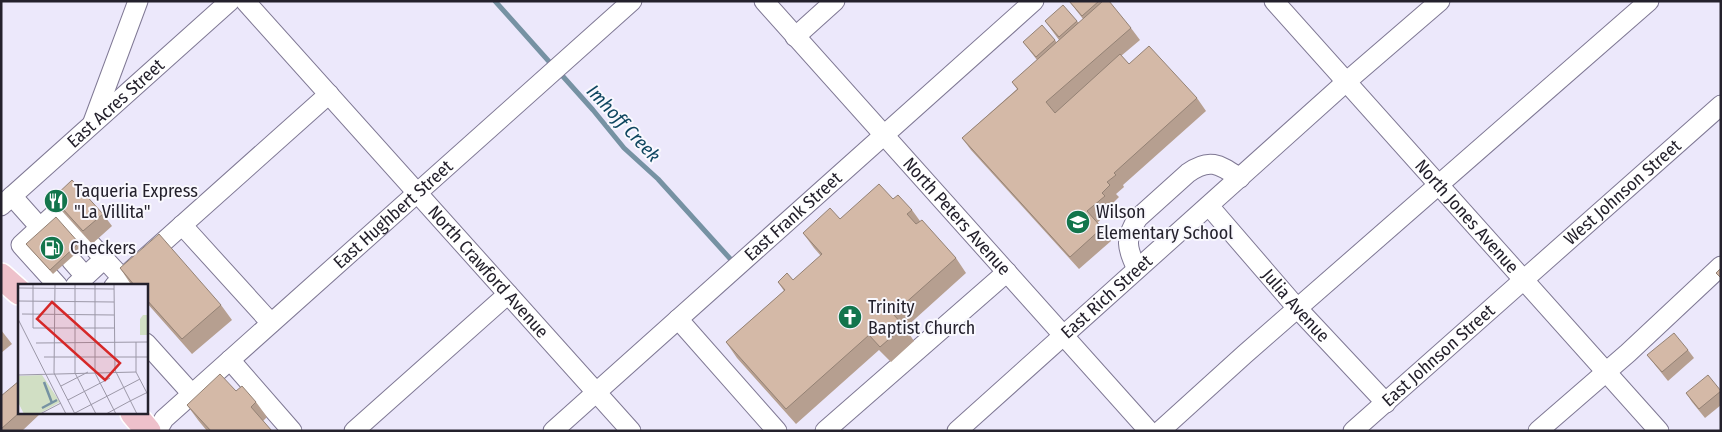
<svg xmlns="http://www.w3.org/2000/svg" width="1722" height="432" font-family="'Fira Sans Condensed',sans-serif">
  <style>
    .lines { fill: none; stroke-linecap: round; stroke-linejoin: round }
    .stream { stroke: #7692a3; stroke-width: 5 }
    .minor-casing { stroke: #7f7894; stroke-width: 21 }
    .major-casing { stroke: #fff; stroke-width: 28 }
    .minor { stroke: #fff; stroke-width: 19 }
    .major { stroke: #eec1cb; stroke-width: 25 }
    .wall { fill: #b69f90 }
    .building { fill: #d4b9a7; stroke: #948275 }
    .labels { text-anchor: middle; stroke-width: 4; stroke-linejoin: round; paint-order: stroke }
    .street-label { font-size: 18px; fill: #24212c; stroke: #f9f8fe }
    .poi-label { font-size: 18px; fill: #24212c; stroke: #f9f8fe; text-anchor: start }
    .water-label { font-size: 19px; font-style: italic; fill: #0e455f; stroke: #f9f8fe }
    .inset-river { fill: none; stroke: #7692a3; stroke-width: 2.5 }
    .inset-road { fill: none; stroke: #9c98a8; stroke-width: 1 }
    .view { fill: #d62828; fill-opacity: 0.15; stroke: #d62828; stroke-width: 2.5 }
    .inset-edge { fill: none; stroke: #24212c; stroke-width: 2.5 }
  </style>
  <rect width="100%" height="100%" fill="#ece8fb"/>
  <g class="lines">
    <g class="stream">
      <path d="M495 1 553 66"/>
      <path d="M559 72 593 110 624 148 658 179 734 263"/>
    </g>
    <g class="minor-casing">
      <g id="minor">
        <path id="s1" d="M245 1 631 431"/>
        <path id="s2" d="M764 1 1149 431"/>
        <path id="s3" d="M1274 1 1659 431"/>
        <path d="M795 37 835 1"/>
        <path d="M93 122 138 1"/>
        <path d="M12 196 45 233"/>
        <path id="s4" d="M1 206 230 1"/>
        <path id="s5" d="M1209 206 1297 308 1386 403"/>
        <path d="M182 225 271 323"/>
        <path d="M71 260 85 276"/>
        <path d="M1137 269C1127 249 1124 238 1138 218L1188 173C1210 157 1220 165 1240 178"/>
        <path d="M58 286 21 245 58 211 63 214 122 278"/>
        <path d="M75 286 104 259"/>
        <path d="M114 286 329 94"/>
        <path d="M678 319 777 431"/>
        <path d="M146 343 192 394"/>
        <path d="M230 360 292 431"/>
        <path id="s6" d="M157 431 164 419 632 1"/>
        <path d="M354 431 508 294"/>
        <path id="s7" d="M553 431 1034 1"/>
        <path d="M825 431 1007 272"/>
        <path id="s8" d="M957 431 1346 82 1440 1"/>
        <path d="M1160 431 1245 354 1649 1"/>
        <path id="s9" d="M1353 431 1721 105"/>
        <path d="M1538 431 1628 353 1721 266"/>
      </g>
    </g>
    <g class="major-casing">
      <g id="major">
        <path d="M1 276 19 292"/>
        <path d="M133 413 148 431"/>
      </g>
    </g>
    <use href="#minor" class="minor"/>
    <use href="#major" class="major"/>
  </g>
  <g class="wall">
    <path d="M1069 1H1101L1131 28 1140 40 1121 56 1129 64 1197 98 1206 111 1123 185 1124 187 1116 194 1119 197 1111 205 1113 208 1097 223 1111 241 1079 269 971 150 962 138 1017 89 1012 82 1037 60 1023 42 1055 40 1057 43 1059 40 1045 21H1077L1079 23 1083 19Z"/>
    <path d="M53 198 103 214 112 226 92 244 61 210Z"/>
    <path d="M893 199 912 210 920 221 956 258 966 273 905 328 914 341 891 362 879 350 796 424 737 358 726 342 784 291 778 282 793 280 821 256 814 248 803 233Z"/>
    <path d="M79 243 82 248 53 274 26 244Z"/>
    <path d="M120 268 221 305 232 320 192 354 146 302V286H132Z"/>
    <path d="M1 330 12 344 1 353Z"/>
    <path d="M1688 350 1694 358 1668 381 1647 355Z"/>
    <path d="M1721 391V405L1705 418 1692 402 1686 393Z"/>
    <path d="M1 396 19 413H41L22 431H1Z"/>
    <path d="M256 402 267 417 263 421 272 431H207L198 420 187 405Z"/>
  </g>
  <g class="building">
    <path d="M1069 1H1099L1082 16Z"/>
    <path d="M1103 1H1109L1131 28 1046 102 1055 113 1120 54 1129 64 1149 46 1197 98 1114 173 1116 175 1107 182 1110 185 1102 193 1105 196 1087 211 1102 228 1070 257 962 138 1018 89 1012 82Z"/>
    <path d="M1063 5 1077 21 1059 37 1045 21Z"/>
    <path d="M1042 25 1055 40 1036 57 1023 42Z"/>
    <path d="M72 180 103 214 83 231 53 198Z"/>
    <path d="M879 184 893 199 898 195 912 210 907 214 916 224 922 220 956 258 893 314 904 326 880 347 869 335 786 409 726 342 785 290 778 282 787 273 793 280 822 254 803 233 830 208 840 219Z"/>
    <path d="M56 217 79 243 50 270 26 244Z"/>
    <path d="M159 234 221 305 182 339 146 299V286H135L120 268Z"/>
    <path d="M1721 268V278L1716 273Z"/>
    <path d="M1674 333 1688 350 1662 372 1647 355Z"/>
    <path d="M220 374 236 391 242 386 256 402 251 407 272 431H211L187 405Z"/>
    <path d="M1708 375 1721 391 1699 409 1686 393Z"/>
    <path d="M19 381V413L1 429V396Z"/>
  </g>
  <defs>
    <g id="restaurant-disc" transform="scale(1.25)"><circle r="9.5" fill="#13754c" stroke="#f9f8fe"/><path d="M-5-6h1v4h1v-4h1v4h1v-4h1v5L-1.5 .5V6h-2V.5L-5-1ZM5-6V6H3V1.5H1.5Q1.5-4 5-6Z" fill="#fff"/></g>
    <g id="school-disc" transform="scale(1.25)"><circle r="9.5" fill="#13754c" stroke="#f9f8fe"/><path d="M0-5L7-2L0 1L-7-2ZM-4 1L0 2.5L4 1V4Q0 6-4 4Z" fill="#fff"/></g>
    <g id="fuel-disc" transform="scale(1.25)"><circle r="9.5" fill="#13754c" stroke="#f9f8fe"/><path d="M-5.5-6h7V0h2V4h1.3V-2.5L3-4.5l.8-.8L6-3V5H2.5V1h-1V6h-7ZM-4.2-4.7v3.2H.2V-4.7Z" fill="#fff"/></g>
    <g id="church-disc" transform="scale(1.25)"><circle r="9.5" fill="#13754c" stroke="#f9f8fe"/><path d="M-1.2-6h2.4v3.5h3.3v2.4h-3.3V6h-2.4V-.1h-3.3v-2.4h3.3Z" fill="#fff"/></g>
  </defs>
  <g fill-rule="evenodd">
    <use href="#restaurant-disc" x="56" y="201"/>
    <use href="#school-disc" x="1078" y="222"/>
    <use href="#fuel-disc" x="52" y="248"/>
    <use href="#church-disc" x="850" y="317"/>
  </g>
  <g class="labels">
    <g class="street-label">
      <text dy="6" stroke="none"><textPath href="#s4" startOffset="154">East Acres Street</textPath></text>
      <text dy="6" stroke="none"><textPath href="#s9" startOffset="360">West Johnson Street</textPath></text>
      <text dy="6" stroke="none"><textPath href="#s6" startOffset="321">East Hughbert Street</textPath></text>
      <text dy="6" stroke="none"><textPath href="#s7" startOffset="322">East Frank Street</textPath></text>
      <text dy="6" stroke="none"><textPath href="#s2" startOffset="289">North Peters Avenue</textPath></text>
      <text dy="6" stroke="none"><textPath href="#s3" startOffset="289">North Jones Avenue</textPath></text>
      <text dy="6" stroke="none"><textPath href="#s1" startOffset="364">North Crawford Avenue</textPath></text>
      <text dy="6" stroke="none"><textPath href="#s8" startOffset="201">East Rich Street</textPath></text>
      <text dy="6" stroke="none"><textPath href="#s5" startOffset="132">Julia Avenue</textPath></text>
      <text dy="6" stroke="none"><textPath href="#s9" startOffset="114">East Johnson Street</textPath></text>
    </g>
    <g class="poi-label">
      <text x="74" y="197">Taqueria Express<tspan x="74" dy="21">"La Villita"</tspan></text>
      <text x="1096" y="218">Wilson<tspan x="1096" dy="21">Elementary School</tspan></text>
      <text x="70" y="254">Checkers</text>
      <text x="868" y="313">Trinity<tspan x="868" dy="21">Baptist Church</tspan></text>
    </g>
    <g class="water-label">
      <text transform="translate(624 123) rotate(47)" y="7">Imhoff Creek</text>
    </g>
  </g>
  <g transform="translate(18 284)">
    <rect width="130" height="130" fill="#ece8fb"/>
    <path d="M125 31H130V51H122V35ZM24 91 42 118 21 130H6L0 118V92Z" fill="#d1dfc4"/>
    <path class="inset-river" d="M26 98 34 119M24 124 39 116"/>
    <path class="inset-road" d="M15 0V44H96M37 0 36 89 57 130M57 0V89L78 130M77 0V89L98 130M96 0 97 86 119 130M0 4 96 5M0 17 96 18M4 30 96 31M0 35 48 130M118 58V88L130 111M18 59 130 58M26 73H130M0 91 118 88M43 102 70 88M50 116 92 94M112 117 130 108M57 129 122 95M22 130 43 119M88 130 112 117"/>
    <path class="view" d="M34 18 102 79 87 96 19 35Z"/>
    <rect width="130" height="130" class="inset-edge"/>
  </g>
  <rect width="1722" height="432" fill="none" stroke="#24212c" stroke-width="5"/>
</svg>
